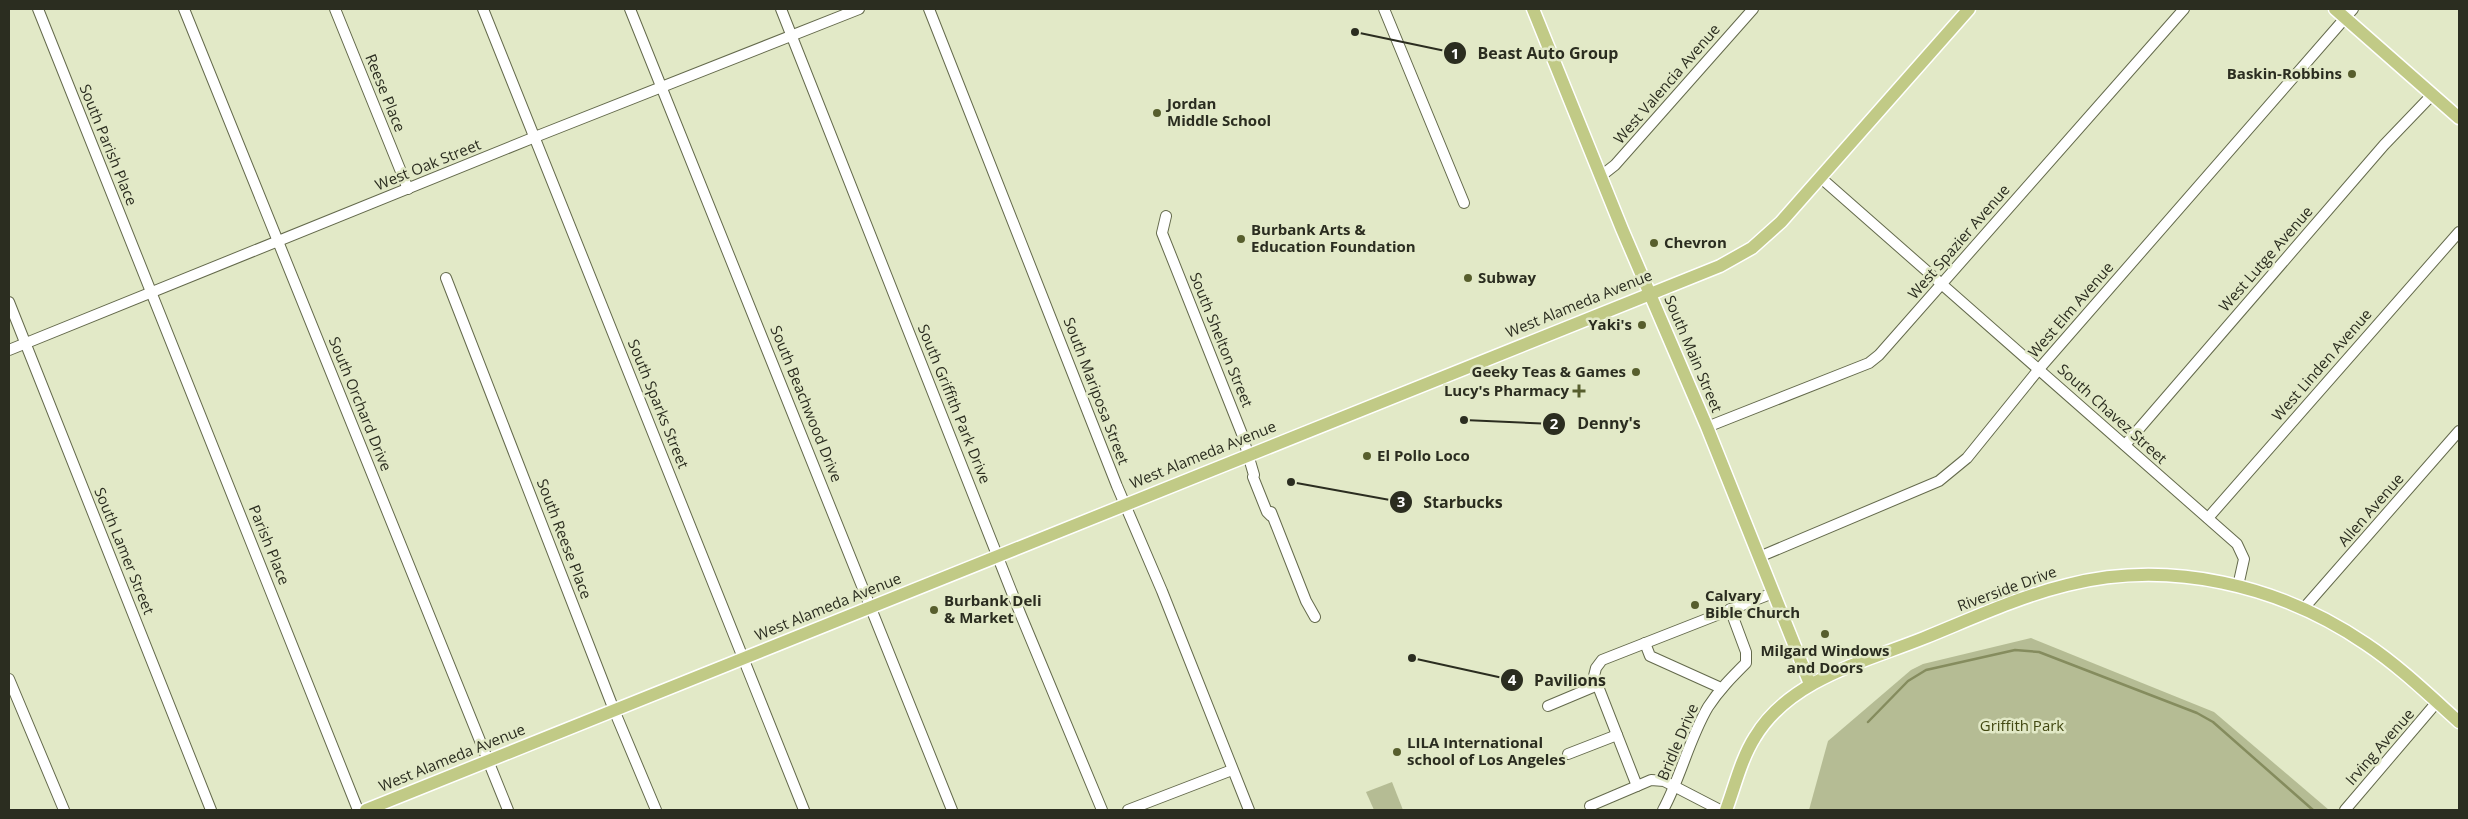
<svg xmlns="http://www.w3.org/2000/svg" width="2468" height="819" font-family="'Open Sans',sans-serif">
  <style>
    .green { fill: #b5bc94 }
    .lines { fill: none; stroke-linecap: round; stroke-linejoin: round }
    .stream { stroke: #858c5e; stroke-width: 2.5 }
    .minor-casing { stroke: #646a4c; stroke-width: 12 }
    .major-casing { stroke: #fff; stroke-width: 15 }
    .minor { stroke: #fff; stroke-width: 10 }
    .major { stroke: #c1ca86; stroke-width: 12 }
    .poi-dot { fill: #575e2d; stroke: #e2e9c7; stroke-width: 2 }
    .labels { text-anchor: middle; stroke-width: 5; stroke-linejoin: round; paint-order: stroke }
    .poi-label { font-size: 15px; font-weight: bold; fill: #2b2d20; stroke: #e2e9c7; text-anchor: start }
    .street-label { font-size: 15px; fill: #2b2d20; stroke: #e2e9c7 }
    .park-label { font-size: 15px; fill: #424811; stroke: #e2e9c7 }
    .leader { fill: none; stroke: #2b2d20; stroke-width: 2 }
    .callout-dot { fill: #2b2d20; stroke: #e2e9c7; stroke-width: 2 }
    .mark-label { font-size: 15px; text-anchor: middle; font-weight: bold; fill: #fff }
    .callout-label { font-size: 16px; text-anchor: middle; font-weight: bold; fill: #2b2d20; stroke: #e2e9c7; stroke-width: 5; stroke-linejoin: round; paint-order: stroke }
  </style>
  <rect width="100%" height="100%" fill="#e2e9c7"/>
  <g class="green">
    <path d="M2031 638 2214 712 2329 810H1809L1828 741 1911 670 1923 664Z"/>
    <path d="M1392 782 1403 810H1374L1366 792Z"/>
  </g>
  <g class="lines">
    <path class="stream" d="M1868 722 1908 681 1926 670 2015 650 2039 652 2197 713 2213 722 2313 810"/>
    <g class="minor-casing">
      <g id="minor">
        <path d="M38 9 358 810"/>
        <path d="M184 9 508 810"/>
        <path d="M335 9 408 189"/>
        <path d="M483 9 804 810"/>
        <path d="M630 9 952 810"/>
        <path d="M781 9 1020 613 1102 810"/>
        <path d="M929 9 1117 486 1162 591 1249 810"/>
        <path d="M1384 9 1464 203"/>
        <path d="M1601 176 1615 165 1753 9"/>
        <path d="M1821 178 2237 544 2244 559 2238 586"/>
        <path d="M1166 216 1162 233 1242 434 1254 475 1253 477 1267 512 1271 516"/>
        <path d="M446 278 614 710 656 810"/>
        <path d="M9 302 211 810"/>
        <path d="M9 350 535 137 859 9"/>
        <path d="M1707 427 1869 363 1879 355 2184 9"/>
        <path d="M2125 445 2384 145 2432 95"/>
        <path d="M1271 512 1306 601 1315 617"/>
        <path d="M2208 518 2459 232"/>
        <path d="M1759 557 1939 481 1967 458 2039 369 2353 9"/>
        <path d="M2304 608 2459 431"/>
        <path d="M1645 643 1650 656 1721 688"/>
        <path d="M9 679 64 810"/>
        <path d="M1548 706 1598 685"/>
        <path d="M1568 754 1617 735"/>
        <path d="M1590 806 1637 786"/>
        <path d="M1128 810 1232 770"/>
        <path d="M1663 810C1681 777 1689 739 1708 707 1719 690 1732 677 1746 663V652L1730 609"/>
        <path d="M1720 810 1664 781 1651 780 1637 786 1594 676 1596 668 1602 660 1773 593"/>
        <path d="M2345 810 2437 702"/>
      </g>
    </g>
    <g class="major-casing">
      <g id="major">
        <path d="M1533 9 1622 229 1707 427 1810 684"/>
        <path d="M2335 9 2459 118"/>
        <path d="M366 810 1720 266 1752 248 1781 222 1969 9"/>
        <path d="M1726 810C1735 786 1741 759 1755 737 1790 679 1864 662 1924 638 1971 619 2018 597 2067 585 2169 559 2280 585 2366 644 2399 666 2429 695 2459 722"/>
      </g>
    </g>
    <use href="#minor" class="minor"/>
    <use href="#major" class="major"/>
  </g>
  <g class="poi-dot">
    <circle cx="2352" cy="74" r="5"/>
    <circle cx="1157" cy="113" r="5"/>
    <circle cx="1241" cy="239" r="5"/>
    <circle cx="1654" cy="243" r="5"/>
    <circle cx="1468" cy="278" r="5"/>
    <circle cx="1642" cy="325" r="5"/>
    <circle cx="1636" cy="372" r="5"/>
    <path d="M1576.5 383.5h5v5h5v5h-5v5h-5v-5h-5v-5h5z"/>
    <circle cx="1367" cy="456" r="5"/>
    <circle cx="1695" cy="605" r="5"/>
    <circle cx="934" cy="610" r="5"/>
    <circle cx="1825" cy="634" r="5"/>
    <circle cx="1397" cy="752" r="5"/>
  </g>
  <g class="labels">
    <g class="poi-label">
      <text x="2342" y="79" text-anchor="end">Baskin-Robbins</text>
      <text x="1167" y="109">Jordan<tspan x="1167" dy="17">Middle School</tspan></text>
      <text x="1251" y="235">Burbank Arts &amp;<tspan x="1251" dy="17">Education Foundation</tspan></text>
      <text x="1664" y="248">Chevron</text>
      <text x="1478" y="283">Subway</text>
      <text x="1632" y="330" text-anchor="end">Yaki's</text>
      <text x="1626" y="377" text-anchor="end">Geeky Teas &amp; Games</text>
      <text x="1569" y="396" text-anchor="end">Lucy's Pharmacy</text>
      <text x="1377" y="461">El Pollo Loco</text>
      <text x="1705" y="601">Calvary<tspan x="1705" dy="17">Bible Church</tspan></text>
      <text x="944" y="606">Burbank Deli<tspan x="944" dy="17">&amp; Market</tspan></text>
      <text x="1825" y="656" text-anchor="middle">Milgard Windows<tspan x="1825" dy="17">and Doors</tspan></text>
      <text x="1407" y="748">LILA International<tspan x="1407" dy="17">school of Los Angeles</tspan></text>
    </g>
    <g class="street-label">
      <text transform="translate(1667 84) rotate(-49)" y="5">West Valencia Avenue</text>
      <text transform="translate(385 93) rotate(68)" y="5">Reese Place</text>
      <text transform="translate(108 145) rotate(68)" y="5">South Parish Place</text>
      <text transform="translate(428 165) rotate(-22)" y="5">West Oak Street</text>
      <text transform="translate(1959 242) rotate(-49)" y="5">West Spazier Avenue</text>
      <text transform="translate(2266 259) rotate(-49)" y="5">West Lutge Avenue</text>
      <text transform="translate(1579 304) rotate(-22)" y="5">West Alameda Avenue</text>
      <text transform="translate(2071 310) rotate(-49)" y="5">West Elm Avenue</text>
      <text transform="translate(1221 340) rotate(68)" y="5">South Shelton Street</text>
      <text transform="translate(1693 354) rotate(67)" y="5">South Main Street</text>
      <text transform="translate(2322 365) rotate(-49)" y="5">West Linden Avenue</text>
      <text transform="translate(1096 391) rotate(69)" y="5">South Mariposa Street</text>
      <text transform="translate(360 404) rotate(68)" y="5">South Orchard Drive</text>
      <text transform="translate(658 404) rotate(68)" y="5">South Sparks Street</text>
      <text transform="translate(806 404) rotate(68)" y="5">South Beachwood Drive</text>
      <text transform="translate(954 404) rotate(68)" y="5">South Griffith Park Drive</text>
      <text transform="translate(2112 414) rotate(42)" y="5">South Chavez Street</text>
      <text transform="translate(1203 455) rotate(-22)" y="5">West Alameda Avenue</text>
      <text transform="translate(2371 510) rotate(-49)" y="5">Allen Avenue</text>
      <text transform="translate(564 539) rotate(69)" y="5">South Reese Place</text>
      <text transform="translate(269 545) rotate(68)" y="5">Parish Place</text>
      <text transform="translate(124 551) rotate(68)" y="5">South Lamer Street</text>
      <text transform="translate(2007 589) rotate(-20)" y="5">Riverside Drive</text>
      <text transform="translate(828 607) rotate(-22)" y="5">West Alameda Avenue</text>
      <text transform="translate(1678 742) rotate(-67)" y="5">Bridle Drive</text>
      <text transform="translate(2380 747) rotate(-49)" y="5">Irving Avenue</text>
      <text transform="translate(452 758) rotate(-22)" y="5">West Alameda Avenue</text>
    </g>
    <g class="park-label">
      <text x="2022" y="731">Griffith Park</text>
    </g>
  </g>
  <path class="leader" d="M1355 32L1455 53M1464 420L1554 424M1291 482L1401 502M1412 658L1512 680"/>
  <g class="callout-dot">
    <circle cx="1355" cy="32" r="5"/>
    <circle cx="1464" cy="420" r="5"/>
    <circle cx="1291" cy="482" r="5"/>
    <circle cx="1412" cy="658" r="5"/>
    <circle cx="1455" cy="53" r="12"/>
    <circle cx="1554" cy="424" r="12"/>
    <circle cx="1401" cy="502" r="12"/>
    <circle cx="1512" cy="680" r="12"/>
  </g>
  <g class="mark-label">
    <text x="1455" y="59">1</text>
    <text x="1554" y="429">2</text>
    <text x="1401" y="507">3</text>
    <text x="1512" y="685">4</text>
  </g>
  <g class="callout-label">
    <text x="1548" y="59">Beast Auto Group</text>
    <text x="1609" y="429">Denny's</text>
    <text x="1463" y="508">Starbucks</text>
    <text x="1570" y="686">Pavilions</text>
  </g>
  <rect width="2468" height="819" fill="none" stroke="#2b2d20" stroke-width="20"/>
</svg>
